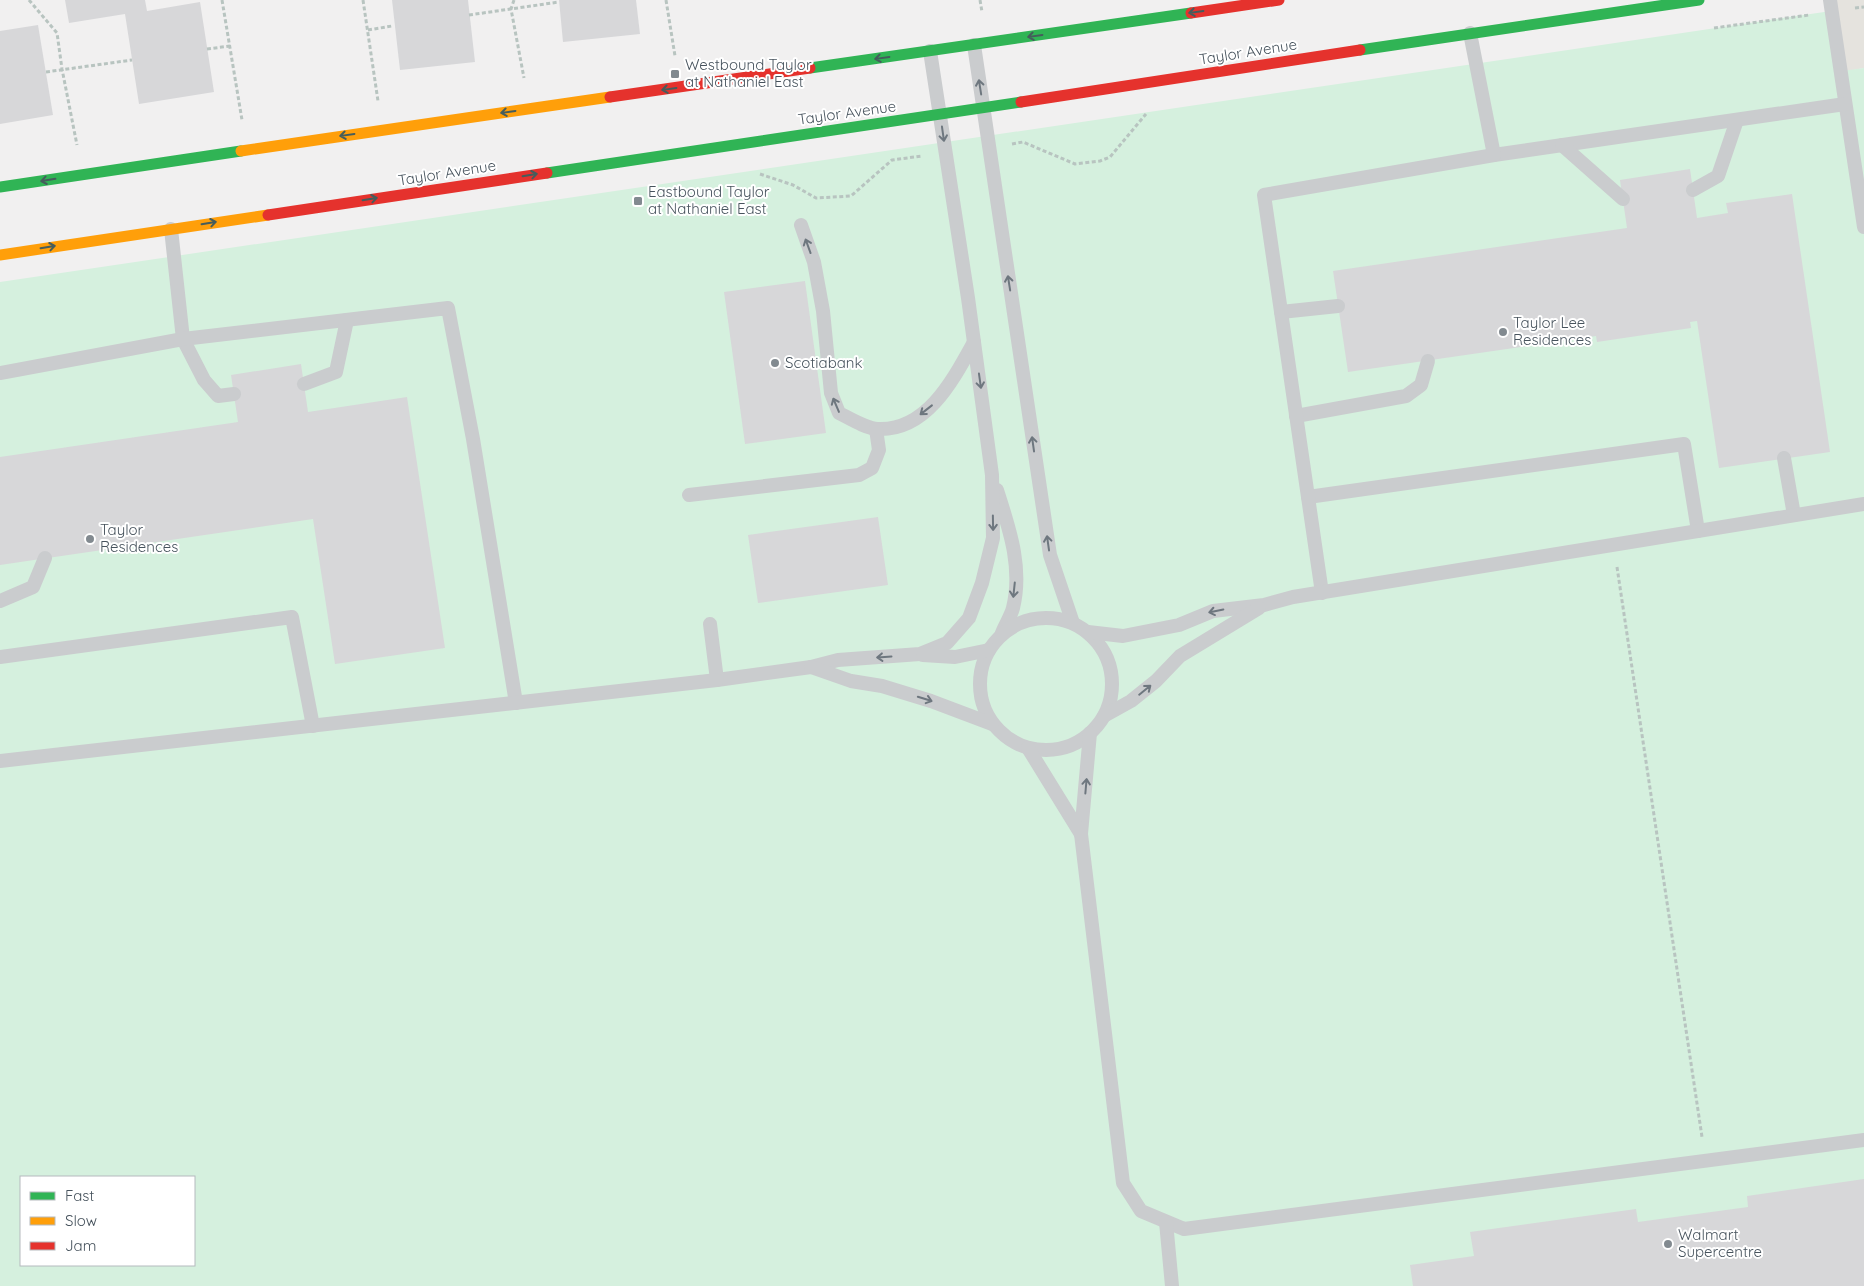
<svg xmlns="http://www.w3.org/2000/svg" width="1864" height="1286" font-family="Quicksand,sans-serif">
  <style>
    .commercial { fill: #e5e3de }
    .green { fill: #d5f0de; fill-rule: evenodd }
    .building { fill: #d7d7d9 }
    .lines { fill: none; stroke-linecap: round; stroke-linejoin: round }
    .path { stroke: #b8c4c0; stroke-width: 3; stroke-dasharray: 4 2.5; stroke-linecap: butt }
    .lane { stroke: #caccce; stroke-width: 14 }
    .fast { stroke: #30b455; stroke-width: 11 }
    .slow { stroke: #ff9f0a; stroke-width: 11 }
    .jam { stroke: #e5322d; stroke-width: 11 }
    .oneway { stroke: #455d5c }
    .oneway2 { stroke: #6e777f }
    .poi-dot { fill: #828a90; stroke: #fff; stroke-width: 2 }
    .labels { text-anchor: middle; stroke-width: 4; stroke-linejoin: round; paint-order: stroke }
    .street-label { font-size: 15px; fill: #47535d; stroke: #fff }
    .poi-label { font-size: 15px; fill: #47535d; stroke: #fff; text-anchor: start }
  </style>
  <rect width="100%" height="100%" fill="#f1f0f0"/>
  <path class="commercial" d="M1830 0H1864V68L1842 72Z"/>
  <path class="green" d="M1831 11 1842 71 1864 68V1286H0V282ZM21 1177H194V1265H21Z"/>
  <g class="building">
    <path d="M65 0H145L147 11 200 2 214 92 139 104 125 14 69 23Z"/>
    <path d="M392 0H468L475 62 400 70Z"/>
    <path d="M559 0H636L640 34 563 42Z"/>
    <path d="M38 25 53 115 0 124V31Z"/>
    <path d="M1690 169 1697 218 1728 213 1726 203 1792 194 1830 452 1719 468 1697 321 1690 322 1691 328 1597 342 1596 336 1348 372 1333 271 1627 228 1620 180Z"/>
    <path d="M805 281 826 433 745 444 724 292Z"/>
    <path d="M301 364 308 412 407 397 445 648 335 664 313 519 0 565V457L238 422 231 375Z"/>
    <path d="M878 517 888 585 758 603 748 535Z"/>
    <path d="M1864 1179V1286H1413L1410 1265 1474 1256 1470 1232 1636 1209 1638 1222 1748 1207 1747 1196Z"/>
  </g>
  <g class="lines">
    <g class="path">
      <path d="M29 0 57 33 62 69 77 145"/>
      <path d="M222 0 242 120"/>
      <path d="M363 0 378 101"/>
      <path d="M514 0 511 9 524 78"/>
      <path d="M666 0 675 56"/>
      <path d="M980 0 982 12"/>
      <path d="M1855 8 1864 7"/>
      <path d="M469 15 559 2"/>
      <path d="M1714 28 1809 15"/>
      <path d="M368 30 392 26"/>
      <path d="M207 49 230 46"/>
      <path d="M46 72 132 60"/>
      <path d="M1012 144 1023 142 1075 164 1100 161 1110 157 1146 114"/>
      <path d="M760 174 793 185 816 198 851 196 892 160 922 156"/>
      <path d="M1617 567 1702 1137"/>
    </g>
    <g class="lane">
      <path d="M1830 0 1864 227"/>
      <path d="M1470 33 1494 155 1845 104"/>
      <path d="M974 45 1050 555 1073 623"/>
      <path d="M1562 145 1623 199"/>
      <path d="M1693 190 1718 176 1737 120"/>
      <path d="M801 225 814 262 823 311 831 393 839 413C849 418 867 429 878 429 927 431 953 380 974 342"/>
      <path d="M171 229 183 339 204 380 218 396 234 394"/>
      <path d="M1281 312 1338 306"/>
      <path d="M0 373 183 339 448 308 473 439 516 703"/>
      <path d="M304 384 336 372 347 320"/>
      <path d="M1296 416 1406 396 1421 385 1428 361"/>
      <path d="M1784 458 1794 515"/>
      <path d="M997 490C1009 528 1023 567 1013 608 1011 616 1005 625 1002 633"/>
      <path d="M689 495 859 475 872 468 879 450 876 429"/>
      <path d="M1308 497 1684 444 1698 531"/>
      <path d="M1322 593 1264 195 1494 155"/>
      <path d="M0 601 33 587 45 558"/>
      <circle cx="1046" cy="684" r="66"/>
      <path d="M710 624 717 680 811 667 838 660 920 654 947 643 969 618 982 583 993 538 992 475 968 298 930 51"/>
      <path d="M1088 632 1123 636 1179 625 1213 611 1264 605 1293 597 1864 504"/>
      <path d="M923 655 955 657 989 650"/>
      <path d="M0 657 292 617 313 726"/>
      <path d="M811 667 851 681 882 686 931 701 992 724"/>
      <path d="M1104 716 1131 701 1156 681 1180 656 1259 608"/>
      <path d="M1090 733 1081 834 1123 1183 1141 1211 1184 1229 1864 1140"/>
      <path d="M1028 748 1081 834"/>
      <path d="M0 761 717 680"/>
      <path d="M1166 1222 1172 1286"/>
    </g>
    <g class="fast">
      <path d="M1360 50 1699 0"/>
      <path d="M810 68 1191 13"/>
      <path d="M547 173 1021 102"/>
      <path d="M0 187 241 151"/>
    </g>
    <g class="slow">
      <path d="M241 151 610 97"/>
      <path d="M0 255 268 215"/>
    </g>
    <g class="jam">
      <path d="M1191 13 1279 0"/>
      <path d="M610 97 810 68"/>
      <path d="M1021 102 1360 50"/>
      <path d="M268 215 547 173"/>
    </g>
  </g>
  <defs><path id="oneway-shaft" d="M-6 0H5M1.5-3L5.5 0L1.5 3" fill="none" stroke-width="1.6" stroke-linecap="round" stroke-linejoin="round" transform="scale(1.25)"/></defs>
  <g class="oneway">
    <use href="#oneway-shaft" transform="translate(1196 12) rotate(172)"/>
    <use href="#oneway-shaft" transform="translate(1035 36) rotate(172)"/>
    <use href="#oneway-shaft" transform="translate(882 58) rotate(172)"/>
    <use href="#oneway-shaft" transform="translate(669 89) rotate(172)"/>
    <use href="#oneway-shaft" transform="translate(508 112) rotate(172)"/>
    <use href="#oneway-shaft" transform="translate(347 135) rotate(172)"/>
    <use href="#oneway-shaft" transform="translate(530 175) rotate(-9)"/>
    <use href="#oneway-shaft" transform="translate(48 180) rotate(171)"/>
    <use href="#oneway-shaft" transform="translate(370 199) rotate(-9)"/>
    <use href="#oneway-shaft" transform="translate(209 223) rotate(-9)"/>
    <use href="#oneway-shaft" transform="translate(48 247) rotate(-9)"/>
  </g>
  <g class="oneway2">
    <use href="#oneway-shaft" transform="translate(980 87) rotate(-99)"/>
    <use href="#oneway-shaft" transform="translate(943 134) rotate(82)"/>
    <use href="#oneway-shaft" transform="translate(808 246) rotate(-110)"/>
    <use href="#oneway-shaft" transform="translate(1009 283) rotate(-99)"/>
    <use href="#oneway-shaft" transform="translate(980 381) rotate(82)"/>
    <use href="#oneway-shaft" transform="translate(836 405) rotate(-113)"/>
    <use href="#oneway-shaft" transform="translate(926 410) rotate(142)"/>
    <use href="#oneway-shaft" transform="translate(1033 444) rotate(-98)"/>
    <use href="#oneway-shaft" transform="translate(993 523) rotate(89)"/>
    <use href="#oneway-shaft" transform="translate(1048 543) rotate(-98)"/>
    <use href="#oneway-shaft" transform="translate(1014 590) rotate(96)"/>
    <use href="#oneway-shaft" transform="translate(1216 611) rotate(168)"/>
    <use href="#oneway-shaft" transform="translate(884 657) rotate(176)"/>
    <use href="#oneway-shaft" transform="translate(1145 690) rotate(-39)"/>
    <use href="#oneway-shaft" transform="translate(925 699) rotate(17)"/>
    <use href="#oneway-shaft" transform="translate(1086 786) rotate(-85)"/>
  </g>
  <g class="poi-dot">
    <rect x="670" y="69" width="10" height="10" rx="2.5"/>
    <rect x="633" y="196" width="10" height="10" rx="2.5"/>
    <circle cx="1503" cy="332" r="5"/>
    <circle cx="775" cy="363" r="5"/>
    <circle cx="90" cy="539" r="5"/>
    <circle cx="1668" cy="1244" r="5"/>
  </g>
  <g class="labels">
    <g class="street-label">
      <text transform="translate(1248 52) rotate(-9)" y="5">Taylor Avenue</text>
      <text transform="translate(847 113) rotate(-8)" y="5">Taylor Avenue</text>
      <text transform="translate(447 173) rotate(-9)" y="5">Taylor Avenue</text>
    </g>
    <g class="poi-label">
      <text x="685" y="70">Westbound Taylor<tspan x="685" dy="17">at Nathaniel East</tspan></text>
      <text x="648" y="197">Eastbound Taylor<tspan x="648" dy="17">at Nathaniel East</tspan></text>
      <text x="1513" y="328">Taylor Lee<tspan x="1513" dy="17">Residences</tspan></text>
      <text x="785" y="368">Scotiabank</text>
      <text x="100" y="535">Taylor<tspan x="100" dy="17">Residences</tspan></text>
      <text x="1678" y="1240">Walmart<tspan x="1678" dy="17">Supercentre</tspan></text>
    </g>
  </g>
  <rect x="20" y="1176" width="175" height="90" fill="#ffffff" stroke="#b5babe"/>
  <rect x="30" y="1192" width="25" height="8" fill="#30b455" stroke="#b5babe"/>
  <text x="65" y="1201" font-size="15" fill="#47535d">Fast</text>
  <rect x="30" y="1217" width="25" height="8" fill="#ff9f0a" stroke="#b5babe"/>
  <text x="65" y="1226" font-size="15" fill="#47535d">Slow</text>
  <rect x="30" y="1242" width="25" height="8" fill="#e5322d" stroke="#b5babe"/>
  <text x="65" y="1251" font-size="15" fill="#47535d">Jam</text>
</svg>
